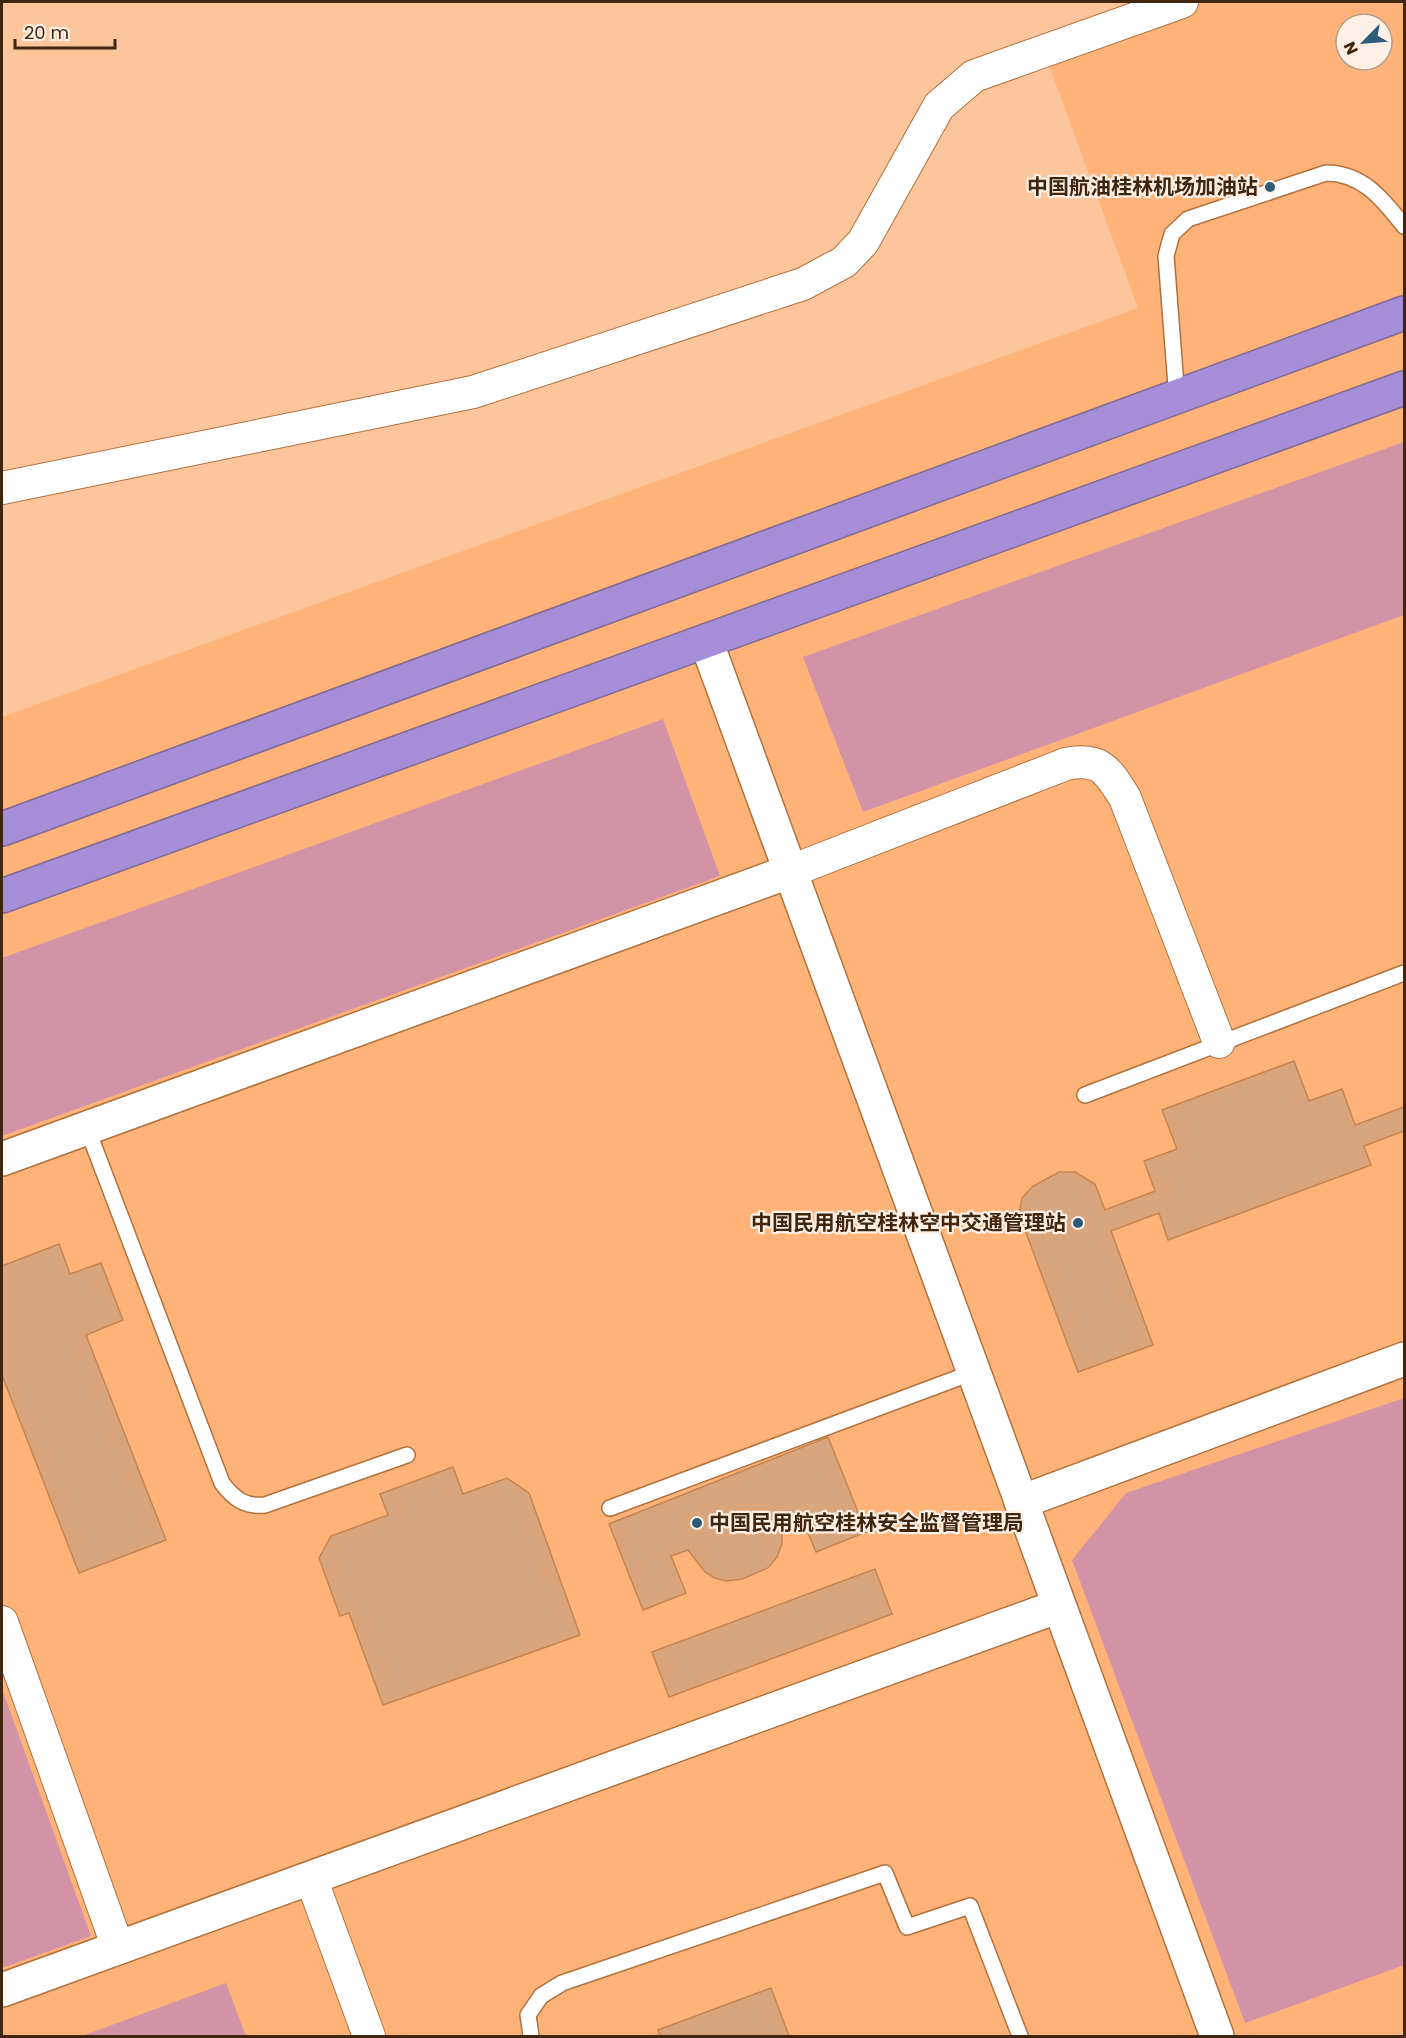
<svg xmlns="http://www.w3.org/2000/svg" width="1406" height="2038" font-family="Poppins,'Noto Sans SC',sans-serif">
  <style>
    .built { fill: #ffb378; fill-rule: evenodd }
    .green { fill: #d293a7 }
    .building { fill: #d9a57d; stroke: #c68550; stroke-width: 1.5 }
    .lines { fill: none; stroke-linecap: round; stroke-linejoin: round }
    .lane-casing { stroke: #b1713c; stroke-width: 18 }
    .street-casing { stroke: #b1713c; stroke-width: 34 }
    .secondary-casing { stroke: #b1713c; stroke-width: 36 }
    .highway-casing { stroke: #826992; stroke-width: 36 }
    .lane { stroke: #fff; stroke-width: 15 }
    .street { stroke: #fff; stroke-width: 32 }
    .secondary { stroke: #fff; stroke-width: 33 }
    .highway { stroke: #a58dd8; stroke-width: 33 }
    .poi-dot { fill: #2c5c7a; stroke: #fff0e6; stroke-width: 2 }
    .labels { text-anchor: middle; stroke-width: 4.5; stroke-linejoin: round; paint-order: stroke }
    .poi-label { font-size: 21px; font-weight: bold; fill: #40250f; stroke: #fff0e6; text-anchor: end }
  </style>
  <rect width="100%" height="100%" fill="#fdc59b"/>
  <path class="built" d="M1199 2H1404V2036H2V717L1138 308 1046 57ZM1346 24H1382V60H1346Z"/>
  <g class="green">
    <path d="M1404 442V615L863 812 803 657Z"/>
    <path d="M663 719 720 876 2 1136V958Z"/>
    <path d="M1404 1398V1965L1245 2023 1072 1560 1126 1493Z"/>
    <path d="M2 1689 91 1936 2 1968Z"/>
    <path d="M226 1983 246 2036H82Z"/>
  </g>
  <g class="building">
    <path d="M1294 1061 1309 1101 1342 1089 1355 1125 1404 1107V1131L1364 1146 1371 1165 1168 1240 1159 1213 1111 1231 1153 1345 1078 1372 1019 1214 1022 1198 1033 1186 1059 1172H1075L1095 1184 1105 1210 1155 1191 1144 1161 1177 1149 1162 1110Z"/>
    <path d="M59 1244 70 1274 101 1263 123 1320 86 1335 166 1540 79 1573 2 1375V1266Z"/>
    <path d="M828 1437 866 1532 816 1552 800 1514 781 1521 782 1544 777 1557 768 1568 742 1579 726 1581 715 1578 705 1572 688 1550 671 1556 686 1593 643 1610 609 1524Z"/>
    <path d="M453 1467 463 1494 507 1478 529 1493 580 1635 383 1705 349 1613 340 1616 319 1558 331 1536 388 1515 380 1494Z"/>
    <path d="M875 1569 892 1614 669 1697 652 1652Z"/>
    <path d="M771 1988 789 2036H660L658 2030Z"/>
  </g>
  <g class="lines">
    <g class="lane-casing">
      <g id="lane">
        <path d="M1177 399 1166 256 1172 234 1188 219 1326 173C1363 173 1383 200 1404 226"/>
        <path d="M1085 1095 1404 973"/>
        <path d="M87 1128 222 1483C234 1499 245 1507 265 1505L407 1455"/>
        <path d="M610 1508 974 1372"/>
        <path d="M531 2036 528 2015 541 1996 562 1983 885 1873 907 1927 970 1906 1020 2036"/>
      </g>
    </g>
    <g class="street-casing">
      <g id="street">
        <path d="M2 488 473 392 803 284 844 262 863 242 939 106 974 76 1182 2"/>
        <path d="M791 871 1066 764C1101 757 1108 771 1125 798L1219 1042"/>
        <path d="M2 1622 118 1948"/>
        <path d="M311 1878 369 2036"/>
      </g>
    </g>
    <g class="secondary-casing">
      <g id="secondary">
        <path d="M706 641 1217 2036"/>
        <path d="M2 1159 791 871"/>
        <path d="M1021 1502 1404 1359"/>
        <path d="M2 1990 1059 1606"/>
      </g>
    </g>
    <g class="highway-casing">
      <g id="highway">
        <path d="M2 829 1404 313"/>
        <path d="M2 896 1404 388"/>
      </g>
    </g>
    <use href="#lane" class="lane"/>
    <use href="#street" class="street"/>
    <use href="#secondary" class="secondary"/>
    <use href="#highway" class="highway"/>
  </g>
  <g class="poi-dot">
    <circle cx="1270" cy="187" r="6"/>
    <circle cx="1078" cy="1223" r="6"/>
    <circle cx="697" cy="1523" r="6"/>
  </g>
  <g class="labels">
    <g class="poi-label">
      <text x="1258" y="194">中国航油桂林机场加油站</text>
      <text x="1066" y="1230">中国民用航空桂林空中交通管理站</text>
      <text x="709" y="1530" text-anchor="start">中国民用航空桂林安全监督管理局</text>
    </g>
  </g>
  <rect width="1406" height="2038" fill="none" stroke="#40250f" stroke-width="6"/>
  <g transform="translate(1364 42) rotate(245)"><circle r="28" fill="#fff0e6" stroke="#b39f90" stroke-width="1.5"/>
  <path d="M0-4.5L10 22L0 15L-10 22Z" fill="#2c5c7a"/>
  <text y="-9" font-size="16" font-weight="bold" text-anchor="middle" fill="#40250f">N</text>
  </g>
  <path d="M15 39v9h100v-9" fill="none" stroke="#40250f" stroke-width="3"/>
  <text x="24" y="39" font-size="18" fill="#40250f" stroke="#fff0e6" stroke-width="4.5" paint-order="stroke">20 m</text>
</svg>
